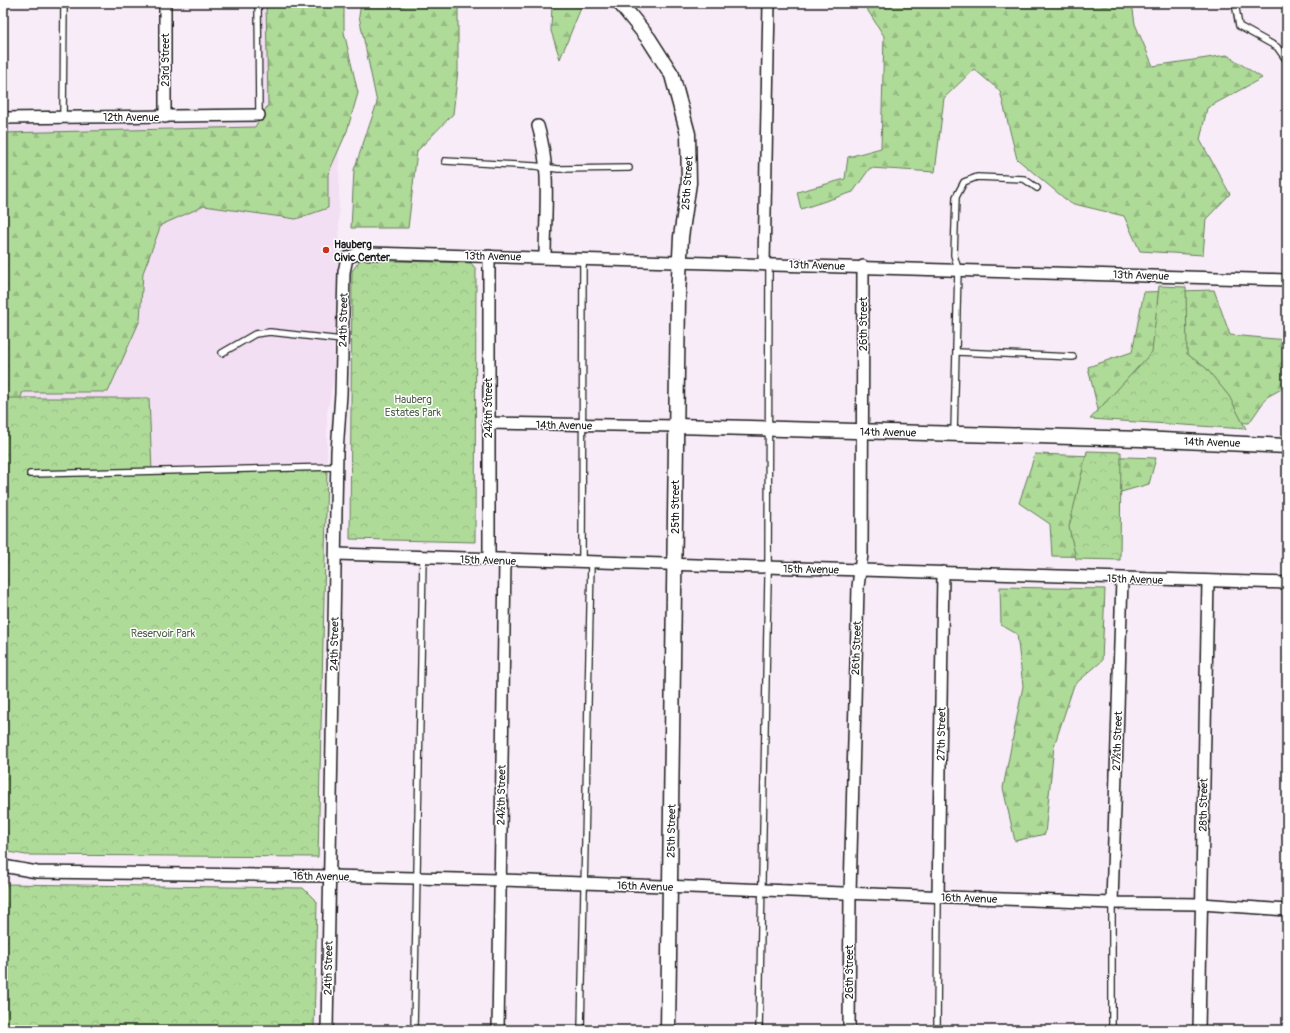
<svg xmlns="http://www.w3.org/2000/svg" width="1290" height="1033" font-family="Pangolin,sans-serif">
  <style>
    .built { fill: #f3dff3 }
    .forest { fill: url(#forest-firs); stroke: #667c5a }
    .park { fill: url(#park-crowns); stroke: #667c5a }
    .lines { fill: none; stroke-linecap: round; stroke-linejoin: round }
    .service-casing { stroke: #1c1c1c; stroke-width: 8 }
    .minor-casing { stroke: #1c1c1c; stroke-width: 14 }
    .tertiary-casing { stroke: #1c1c1c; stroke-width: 17 }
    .service { stroke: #fff; stroke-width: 5.5 }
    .minor { stroke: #fff; stroke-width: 11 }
    .tertiary { stroke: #fff; stroke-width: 14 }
    .poi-dot { fill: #c8321e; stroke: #fff; stroke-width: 1.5 }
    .labels { text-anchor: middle; stroke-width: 3; stroke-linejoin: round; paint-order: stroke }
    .street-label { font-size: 11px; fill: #1c1c1c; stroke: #fff }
    .poi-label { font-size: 11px; font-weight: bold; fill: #1c1c1c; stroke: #fff; text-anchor: start }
    .park-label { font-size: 11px; fill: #4f5f48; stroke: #fff }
  </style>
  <defs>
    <pattern id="forest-firs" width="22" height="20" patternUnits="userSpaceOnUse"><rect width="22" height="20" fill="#afdb99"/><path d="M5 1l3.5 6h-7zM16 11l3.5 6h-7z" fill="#96bb83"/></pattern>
    <pattern id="park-crowns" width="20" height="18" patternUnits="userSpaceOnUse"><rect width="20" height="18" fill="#afdb99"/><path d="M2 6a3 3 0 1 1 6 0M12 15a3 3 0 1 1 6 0" fill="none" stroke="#96bb83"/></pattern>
  </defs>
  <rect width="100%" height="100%" fill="#f8ecf8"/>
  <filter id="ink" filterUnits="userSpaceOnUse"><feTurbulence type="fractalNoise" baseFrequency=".025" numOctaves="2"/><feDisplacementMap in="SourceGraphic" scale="8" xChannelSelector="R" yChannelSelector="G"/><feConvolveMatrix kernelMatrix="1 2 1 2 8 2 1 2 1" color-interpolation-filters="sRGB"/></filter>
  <g filter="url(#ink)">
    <path class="built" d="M261 3H340L339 223 334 376 327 413V469L152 472 3 398V126L261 123Z"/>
    <g class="forest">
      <path d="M266 3H344V32L358 93 347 131 328 174V208L296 219 204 206 161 225 143 273 140 320 108 392H23L5 434 3 453V133L255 127 268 105Z"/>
      <path d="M361 3H458V70L453 114 417 151 408 228H351L354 170 377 103 359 16Z"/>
      <path d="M552 3H583L560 59 551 31Z"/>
      <path d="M863 3H1132L1135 24 1153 66 1227 55 1262 78 1207 108 1200 140 1230 194 1206 219 1203 255 1140 251 1124 216 1070 203 1017 159 1000 91 974 69 944 98 935 172 870 168 853 192 801 209 797 192 845 179 848 157 881 148 884 36Z"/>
      <path d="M1214 290 1230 335 1287 340V386L1267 397 1249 423 1100 418 1088 367 1132 352 1144 292Z"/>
      <path d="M1035 454 1156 458 1149 484 1114 494 1113 557 1052 556 1050 524 1019 503Z"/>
      <path d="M1000 587 1105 589 1102 661 1074 685 1054 746 1045 834 1015 841 1003 788 1023 686 1017 634 1001 625Z"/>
    </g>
    <g class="park">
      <path d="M360 260 471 263 476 269 475 542 350 539 352 271Z"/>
      <path d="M1159 286 1186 287 1187 354 1206 368 1229 396 1246 429 1090 419 1152 352Z"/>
      <path d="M3 398H149L152 471 327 469 318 857 26 855 3 851Z"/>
      <path d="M1087 451 1121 452 1120 560 1076 559 1069 527Z"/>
      <path d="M3 884 303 888 317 902 314 1030H3Z"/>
    </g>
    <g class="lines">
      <g class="service-casing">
        <g id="service">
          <path d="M258 3 259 115"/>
          <path d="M1235 3 1239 26 1277 47 1287 61"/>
          <path d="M63 118 64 3"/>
          <path d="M445 161 535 166 558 169 629 168"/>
          <path d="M957 352 1073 357"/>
          <path d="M222 353 255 334 270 332 342 340"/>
          <path d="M954 433 958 269 954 255 956 197 964 182 977 177 1024 179 1037 188"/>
          <path d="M30 474 336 467"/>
          <path d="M582 562 583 259"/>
          <path d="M1112 903V1030"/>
          <path d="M414 1030 423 558"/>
          <path d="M581 1030 591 563"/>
          <path d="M759 1030 768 579 769 264"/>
          <path d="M937 1030 938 897"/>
        </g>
      </g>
      <g class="minor-casing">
        <g id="minor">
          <path d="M165 117V3"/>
          <path d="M3 118 259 115"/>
          <path d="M538 126C551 168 545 214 545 257"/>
          <path d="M764 264 769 3"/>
          <path d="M488 423 676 426"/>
          <path d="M336 554 1287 583"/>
          <path d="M489 560V256"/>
          <path d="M3 866 37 872 330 876 500 880 1112 903 1201 904 1287 910"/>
          <path d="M938 897 943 572"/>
          <path d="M1112 903 1122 579"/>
          <path d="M327 1030 337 452 341 394 344 272 347 258 359 253H370L1287 280"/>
          <path d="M498 1030 505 561"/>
          <path d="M849 1030 850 893 858 587 862 554 863 266"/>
          <path d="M1199 1030 1208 581"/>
        </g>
      </g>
      <g class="tertiary-casing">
        <g id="tertiary">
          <path d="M620 3 649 39 672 75 688 134 689 183 681 237 678 297 668 1030"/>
          <path d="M676 426 1141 439 1287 446"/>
        </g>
      </g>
      <use href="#service" class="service"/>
      <use href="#minor" class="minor"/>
      <use href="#tertiary" class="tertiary"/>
    </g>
  </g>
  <circle class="poi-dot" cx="326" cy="250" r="4"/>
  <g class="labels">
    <g class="street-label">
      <text transform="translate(165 60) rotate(-90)" y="4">23rd Street</text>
      <text x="131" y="121">12th Avenue</text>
      <text transform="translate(687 183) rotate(-86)" y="4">25th Street</text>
      <text transform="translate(493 256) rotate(1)" y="4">13th Avenue</text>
      <text transform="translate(817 265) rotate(2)" y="4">13th Avenue</text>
      <text transform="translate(1141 275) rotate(2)" y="4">13th Avenue</text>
      <text transform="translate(343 320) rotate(-89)" y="4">24th Street</text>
      <text transform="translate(863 324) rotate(-90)" y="4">26th Street</text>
      <text transform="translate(488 408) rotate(-90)" y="4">24½th Street</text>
      <text transform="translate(564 425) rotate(1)" y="4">14th Avenue</text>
      <text transform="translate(888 432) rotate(1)" y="4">14th Avenue</text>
      <text transform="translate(1212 442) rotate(2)" y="4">14th Avenue</text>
      <text transform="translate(675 507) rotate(-90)" y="4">25th Street</text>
      <text transform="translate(488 560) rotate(2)" y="4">15th Avenue</text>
      <text transform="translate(811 569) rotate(1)" y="4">15th Avenue</text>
      <text transform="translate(1135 579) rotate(2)" y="4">15th Avenue</text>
      <text transform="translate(334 644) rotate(-89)" y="4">24th Street</text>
      <text transform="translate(856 648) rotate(-88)" y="4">26th Street</text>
      <text transform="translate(941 734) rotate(-89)" y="4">27th Street</text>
      <text transform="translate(1117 741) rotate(-88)" y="4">27½th Street</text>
      <text transform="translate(501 795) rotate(-89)" y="4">24½th Street</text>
      <text transform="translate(1203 805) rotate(-89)" y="4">28th Street</text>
      <text transform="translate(671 831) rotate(-89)" y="4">25th Street</text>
      <text transform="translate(321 876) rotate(1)" y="4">16th Avenue</text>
      <text transform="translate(645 886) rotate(2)" y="4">16th Avenue</text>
      <text transform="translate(969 898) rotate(2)" y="4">16th Avenue</text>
      <text transform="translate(328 968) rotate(-89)" y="4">24th Street</text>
      <text transform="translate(849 972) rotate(-90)" y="4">26th Street</text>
    </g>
    <g class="poi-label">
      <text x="334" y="248">Hauberg<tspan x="334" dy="13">Civic Center</tspan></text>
    </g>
    <g class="park-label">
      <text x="413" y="403">Hauberg<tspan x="413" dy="13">Estates Park</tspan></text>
      <text x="163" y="637">Reservoir Park</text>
    </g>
  </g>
  <rect width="1290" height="1033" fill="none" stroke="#fff" stroke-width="16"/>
  <rect x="8" y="8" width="1274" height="1017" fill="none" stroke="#1c1c1c" stroke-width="1.5" filter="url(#ink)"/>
</svg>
